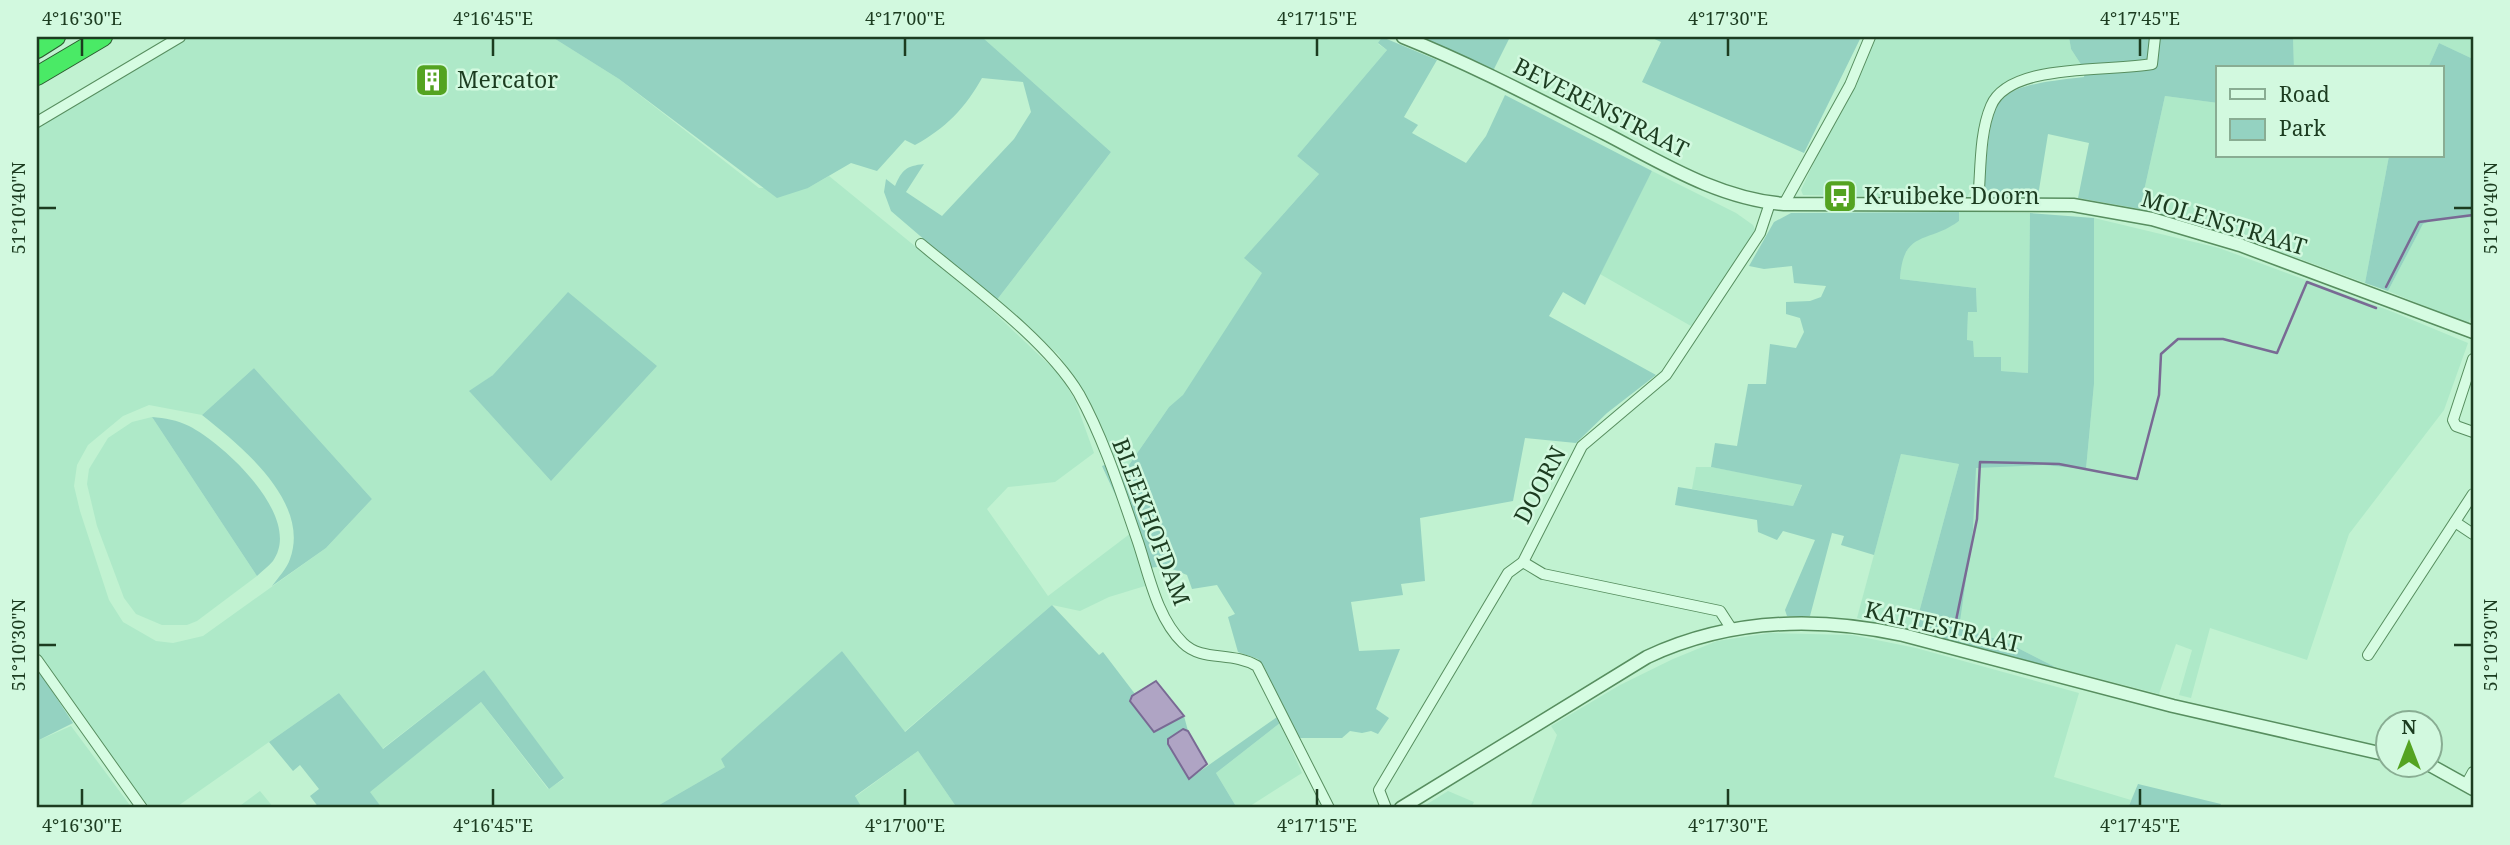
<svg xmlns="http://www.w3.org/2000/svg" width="2510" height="845" font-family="'Noto Serif',serif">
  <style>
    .farmland { fill: #aee9c8; fill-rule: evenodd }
    .green { fill: #94d2c1 }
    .water { fill: #afa4c4; stroke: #796a94; stroke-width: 2 }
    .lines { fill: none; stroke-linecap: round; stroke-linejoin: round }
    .stream { stroke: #796a94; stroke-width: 2.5 }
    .minor-casing { stroke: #578e5f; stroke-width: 12 }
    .tertiary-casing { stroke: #578e5f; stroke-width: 15 }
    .motorway-casing { stroke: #2b5b2f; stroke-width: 20 }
    .minor { stroke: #d6fce2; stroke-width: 10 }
    .tertiary { stroke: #d6fce2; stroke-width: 12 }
    .motorway { stroke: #4aea66; stroke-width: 18 }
    .ticks { fill: none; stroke: #1c3c20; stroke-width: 2.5 }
    .labels { text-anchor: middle; stroke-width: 5; stroke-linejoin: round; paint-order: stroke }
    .poi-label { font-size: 23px; fill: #1c3c20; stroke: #d2f9df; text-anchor: start }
    .street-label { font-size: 23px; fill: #1c3c20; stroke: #d2f9df }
    .neatline { fill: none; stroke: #1c3c20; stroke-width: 2.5 }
    .ticks-label { font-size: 18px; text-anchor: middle; fill: #1c3c20 }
  </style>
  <rect width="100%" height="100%" fill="#c1f2d1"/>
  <g class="farmland">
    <path d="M187 37H552L619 79 759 188H808L829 176 981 300 1060 375 1075 400 1094 453 1055 482 1008 487 987 509 1048 596 1131 533 1145 586 1109 597 1080 611 1052 605 904 732 842 651 725 767 654 808H382L369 792 481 702 548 789 564 779 484 670 382 749 339 693 175 808H148L37 653V126ZM254 368 372 499 326 548 203 636 173 643 156 641 123 622 109 600 80 511 74 486 77 465 88 445 123 416 149 405 202 415ZM493 375 551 481 470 392Z"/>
    <path d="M982 37H1382L1378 44 1387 50 1297 156 1319 174 1245 257 1263 273 1183 396 1169 407 1120 478 1099 425 1059 355 996 301 1111 152Z"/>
    <path d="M1873 37H2069L2071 49 2082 66 2019 75 1997 88 1988 104 1976 181 1967 197 1803 195 1801 190Z"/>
    <path d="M2293 37H2473V59L2439 43 2428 68H2294Z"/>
    <path d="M2165 96 2218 103V156H2389L2365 283 2222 230 2140 209Z"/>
    <path d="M1652 171 1736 213 1753 225 1756 232 1691 326 1600 274Z"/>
    <path d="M1959 212 2030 213 2028 373 2001 371V357L1974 358 1967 341 1968 312H1977L1976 288 1900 279 1901 261 1913 240 1953 225 1959 221Z"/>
    <path d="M2473 217V312L2468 324 2388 291 2423 224 2433 220Z"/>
    <path d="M2094 218 2219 248 2393 312 2468 343 2444 410 2349 534 2307 660 2210 628 2191 698 2179 695 2192 650 2176 644 2159 694 2057 668 2006 642 1958 629 1973 530 1975 467 2043 465 2086 469 2094 384Z"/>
    <path d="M152 417 257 576 197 621 187 625H162L136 614 124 598 97 526 87 484 89 469 108 438 132 422Z"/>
    <path d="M1901 454 1959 464 1914 631 1857 618Z"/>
    <path d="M1696 467H1711L1802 484 1793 506 1692 489Z"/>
    <path d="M1770 633 1852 635 1916 648 2079 693 2054 777 2131 800 2128 808H1530L1557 735 1551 726 1620 685 1673 659 1717 641Z"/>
    <path d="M1280 723 1302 773 1247 808H1237L1216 773Z"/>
    <path d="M71 726 132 808H37V741Z"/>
    <path d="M918 751 957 808H862L855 797Z"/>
    <path d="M260 791 274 808H237Z"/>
    <path d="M1448 791 1474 802 1471 808H1421Z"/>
  </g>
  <g class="green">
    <path d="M552 37H982L1111 152 996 301 891 211 884 192 886 179 895 186C902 170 906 166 924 164L906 192 942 216 1014 139 1031 112 1023 82 982 78C966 107 945 129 915 145L905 140 877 171 851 163 808 188 777 198 619 79Z"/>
    <path d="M1382 37 1437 60 1404 117 1418 125 1412 133 1466 163 1486 136 1505 95 1652 171 1585 305 1563 292 1549 316 1656 375 1607 413 1576 443 1525 438 1513 501 1420 518 1425 581 1401 584 1403 595 1351 602 1359 651 1400 649 1376 709 1389 718 1378 734 1371 731 1362 733 1350 731 1342 738H1298L1264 667 1258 659 1238 652 1228 617 1235 614 1217 585 1192 589 1187 575 1165 566 1149 568 1102 466 1113 462 1120 478 1169 407 1183 395 1262 273 1244 258 1319 174 1297 156 1387 50 1378 43Z"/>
    <path d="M1419 37H1510L1493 71Z"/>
    <path d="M1650 37H1861L1804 153 1642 82 1661 42Z"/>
    <path d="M2069 37H2293L2294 68H2218V103L2165 96 2140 209 2078 198 2089 143 2048 134 2038 196 1987 195 1983 191C1995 96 1982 88 2084 77L2086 66H2082L2071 49Z"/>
    <path d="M2439 43 2473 59V217L2433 220 2423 224 2388 291 2365 283 2389 156H2442V68H2428Z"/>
    <path d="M1959 212V221C1928 244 1903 229 1900 279L1976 288 1977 312H1968L1967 340 1973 341 1974 357H2001V371L2028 373 2030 213 2094 218V384L2086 469 2043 465 1976 468 1973 530 1959 628 2006 642 2057 668 2056 670 1914 631 1959 464 1901 454 1874 555 1841 545 1844 536 1832 533 1810 616H1787L1785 610 1815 540 1783 531 1777 540 1758 532 1757 520 1675 505 1678 487 1793 506 1802 485 1711 467 1715 443 1737 446 1748 384H1766L1770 344 1796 348 1804 332 1800 318 1786 314V302L1810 301 1821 297 1826 286 1794 283 1792 266 1764 269 1749 266 1774 222 1791 213Z"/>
    <path d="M568 292 657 366 551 481 469 391 493 375Z"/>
    <path d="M254 368 372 499 326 548 272 586C278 578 287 568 290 559 311 502 240 445 202 415Z"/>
    <path d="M152 417C165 418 177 420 189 426 223 443 304 517 273 561 269 566 262 571 257 576Z"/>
    <path d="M1052 605 1099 655 1103 652 1135 694 1132 696 1155 732 1184 716 1188 731 1182 730 1168 739 1189 779 1277 717 1280 723 1216 773 1237 808H957L918 751 855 796 862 808H654L725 767 721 759 842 651 905 732Z"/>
    <path d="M37 668 73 723 37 741Z"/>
    <path d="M484 670 564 778 549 789 481 702 370 792 382 808H319L310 796 319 789 300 765 293 771 269 742 339 693 383 749Z"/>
    <path d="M2138 784 2221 804 2219 808H2128Z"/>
  </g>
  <g class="water">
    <path d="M1156 681 1184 716 1154 732 1130 701 1132 696Z"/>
    <path d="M1183 729 1188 731 1207 764 1189 779 1168 744V739Z"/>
  </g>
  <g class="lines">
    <g class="stream">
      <path d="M2386 287 2419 222 2473 215"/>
      <path d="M1954 630 1977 519 1980 462 2059 464 2137 479 2159 395 2161 354 2178 339H2223L2277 353 2307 282 2376 308"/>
    </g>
    <g class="minor-casing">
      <g id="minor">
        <path d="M37 122 180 37"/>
        <path d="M1978 203C1981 172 1979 134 1991 106 2009 62 2111 72 2152 64L2155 37"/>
        <path d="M1784 204 1850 85 1870 37"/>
        <path d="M921 244C969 284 1047 340 1079 394 1104 439 1121 493 1138 542 1149 575 1157 618 1183 643 1202 662 1232 651 1257 666L1329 808"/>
        <path d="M2473 359 2453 420 2456 426 2473 432"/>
        <path d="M2455 522 2473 534"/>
        <path d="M1523 562 1543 574 1720 611 1731 628"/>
        <path d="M2368 655 2473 494"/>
        <path d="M37 660 142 808"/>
        <path d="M2467 783 2473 772"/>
        <path d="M1386 808 1379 790 1508 573 1523 562 1582 446 1666 375 1760 233 1770 203"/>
      </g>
    </g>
    <g class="tertiary-casing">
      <g id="tertiary">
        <path d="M1403 37C1473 65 1539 100 1606 134 1662 163 1719 199 1784 204L2073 205 2152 219 2240 245 2473 332"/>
        <path d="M2428 764 2473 789"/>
        <path d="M1401 808 1647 657C1728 619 1816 616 1903 635L2173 706 2388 755"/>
      </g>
    </g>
    <g class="motorway-casing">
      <g id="motorway">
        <path d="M37 49 56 37"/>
        <path d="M37 76 103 37"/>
      </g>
    </g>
    <use href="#minor" class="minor"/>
    <use href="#tertiary" class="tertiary"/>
    <use href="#motorway" class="motorway"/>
  </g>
  <path class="ticks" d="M82 38V56M493 38V56M905 38V56M1317 38V56M1728 38V56M2140 38V56M38 208H56M2454 208H2472M38 645H56M2454 645H2472M82 789V806M493 789V806M905 789V806M1317 789V806M1728 789V806M2140 789V806"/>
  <defs>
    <g id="building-square" transform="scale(1.75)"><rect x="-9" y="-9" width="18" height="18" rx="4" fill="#54a321" stroke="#d2f9df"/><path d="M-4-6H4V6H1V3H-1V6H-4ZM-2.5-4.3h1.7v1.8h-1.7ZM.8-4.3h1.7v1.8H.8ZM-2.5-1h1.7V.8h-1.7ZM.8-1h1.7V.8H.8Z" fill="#fff"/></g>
    <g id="bus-square" transform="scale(1.75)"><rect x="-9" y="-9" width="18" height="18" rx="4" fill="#54a321" stroke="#d2f9df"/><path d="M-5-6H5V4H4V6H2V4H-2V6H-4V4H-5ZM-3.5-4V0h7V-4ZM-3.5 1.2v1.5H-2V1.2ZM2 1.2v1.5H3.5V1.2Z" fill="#fff"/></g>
  </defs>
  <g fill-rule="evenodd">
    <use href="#building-square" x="432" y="80"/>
    <use href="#bus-square" x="1840" y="196"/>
  </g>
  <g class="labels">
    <g class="poi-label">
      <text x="457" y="88">Mercator</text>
      <text x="1864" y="204">Kruibeke Doorn</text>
    </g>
    <g class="street-label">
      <text transform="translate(1601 108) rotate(27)" y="8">BEVERENSTRAAT</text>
      <text transform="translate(2224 223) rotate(17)" y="8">MOLENSTRAAT</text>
      <text transform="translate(1540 485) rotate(-62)" y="8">DOORN</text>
      <text transform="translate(1151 522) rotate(69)" y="8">BLEEKHOFDAM</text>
      <text transform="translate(1943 627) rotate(13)" y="8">KATTESTRAAT</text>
    </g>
  </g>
  <rect width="2510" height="845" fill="none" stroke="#d2f9df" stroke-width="77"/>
  <rect x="2216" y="66" width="228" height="91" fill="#d2f9df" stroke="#89ad93" stroke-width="2"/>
  <rect x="2230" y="89" width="35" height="10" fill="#d6fce2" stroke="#89ad93" stroke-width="2"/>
  <text x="2279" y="102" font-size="21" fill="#1c3c20">Road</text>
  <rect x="2230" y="119" width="35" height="21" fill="#94d2c1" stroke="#89ad93" stroke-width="2"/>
  <text x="2279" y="136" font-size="21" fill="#1c3c20">Park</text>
  <g transform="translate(2409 744)"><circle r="33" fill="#d2f9df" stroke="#89ad93" stroke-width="2"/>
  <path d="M0-5L12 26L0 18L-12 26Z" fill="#54a321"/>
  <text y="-10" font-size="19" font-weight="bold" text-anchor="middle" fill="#1c3c20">N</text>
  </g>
  <rect x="38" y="38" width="2434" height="768" class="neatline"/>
  <g class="ticks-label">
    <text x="82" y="25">4°16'30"E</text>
    <text x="493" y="25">4°16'45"E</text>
    <text x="905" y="25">4°17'00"E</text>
    <text x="1317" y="25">4°17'15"E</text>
    <text x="1728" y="25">4°17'30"E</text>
    <text x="2140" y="25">4°17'45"E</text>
    <text transform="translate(19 208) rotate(-90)" y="6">51°10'40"N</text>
    <text transform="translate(2491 208) rotate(-90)" y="6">51°10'40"N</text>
    <text transform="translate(19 645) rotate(-90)" y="6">51°10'30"N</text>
    <text transform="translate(2491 645) rotate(-90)" y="6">51°10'30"N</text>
    <text x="82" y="832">4°16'30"E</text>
    <text x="493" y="832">4°16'45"E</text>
    <text x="905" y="832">4°17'00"E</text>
    <text x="1317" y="832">4°17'15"E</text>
    <text x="1728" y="832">4°17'30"E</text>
    <text x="2140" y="832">4°17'45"E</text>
  </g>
</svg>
